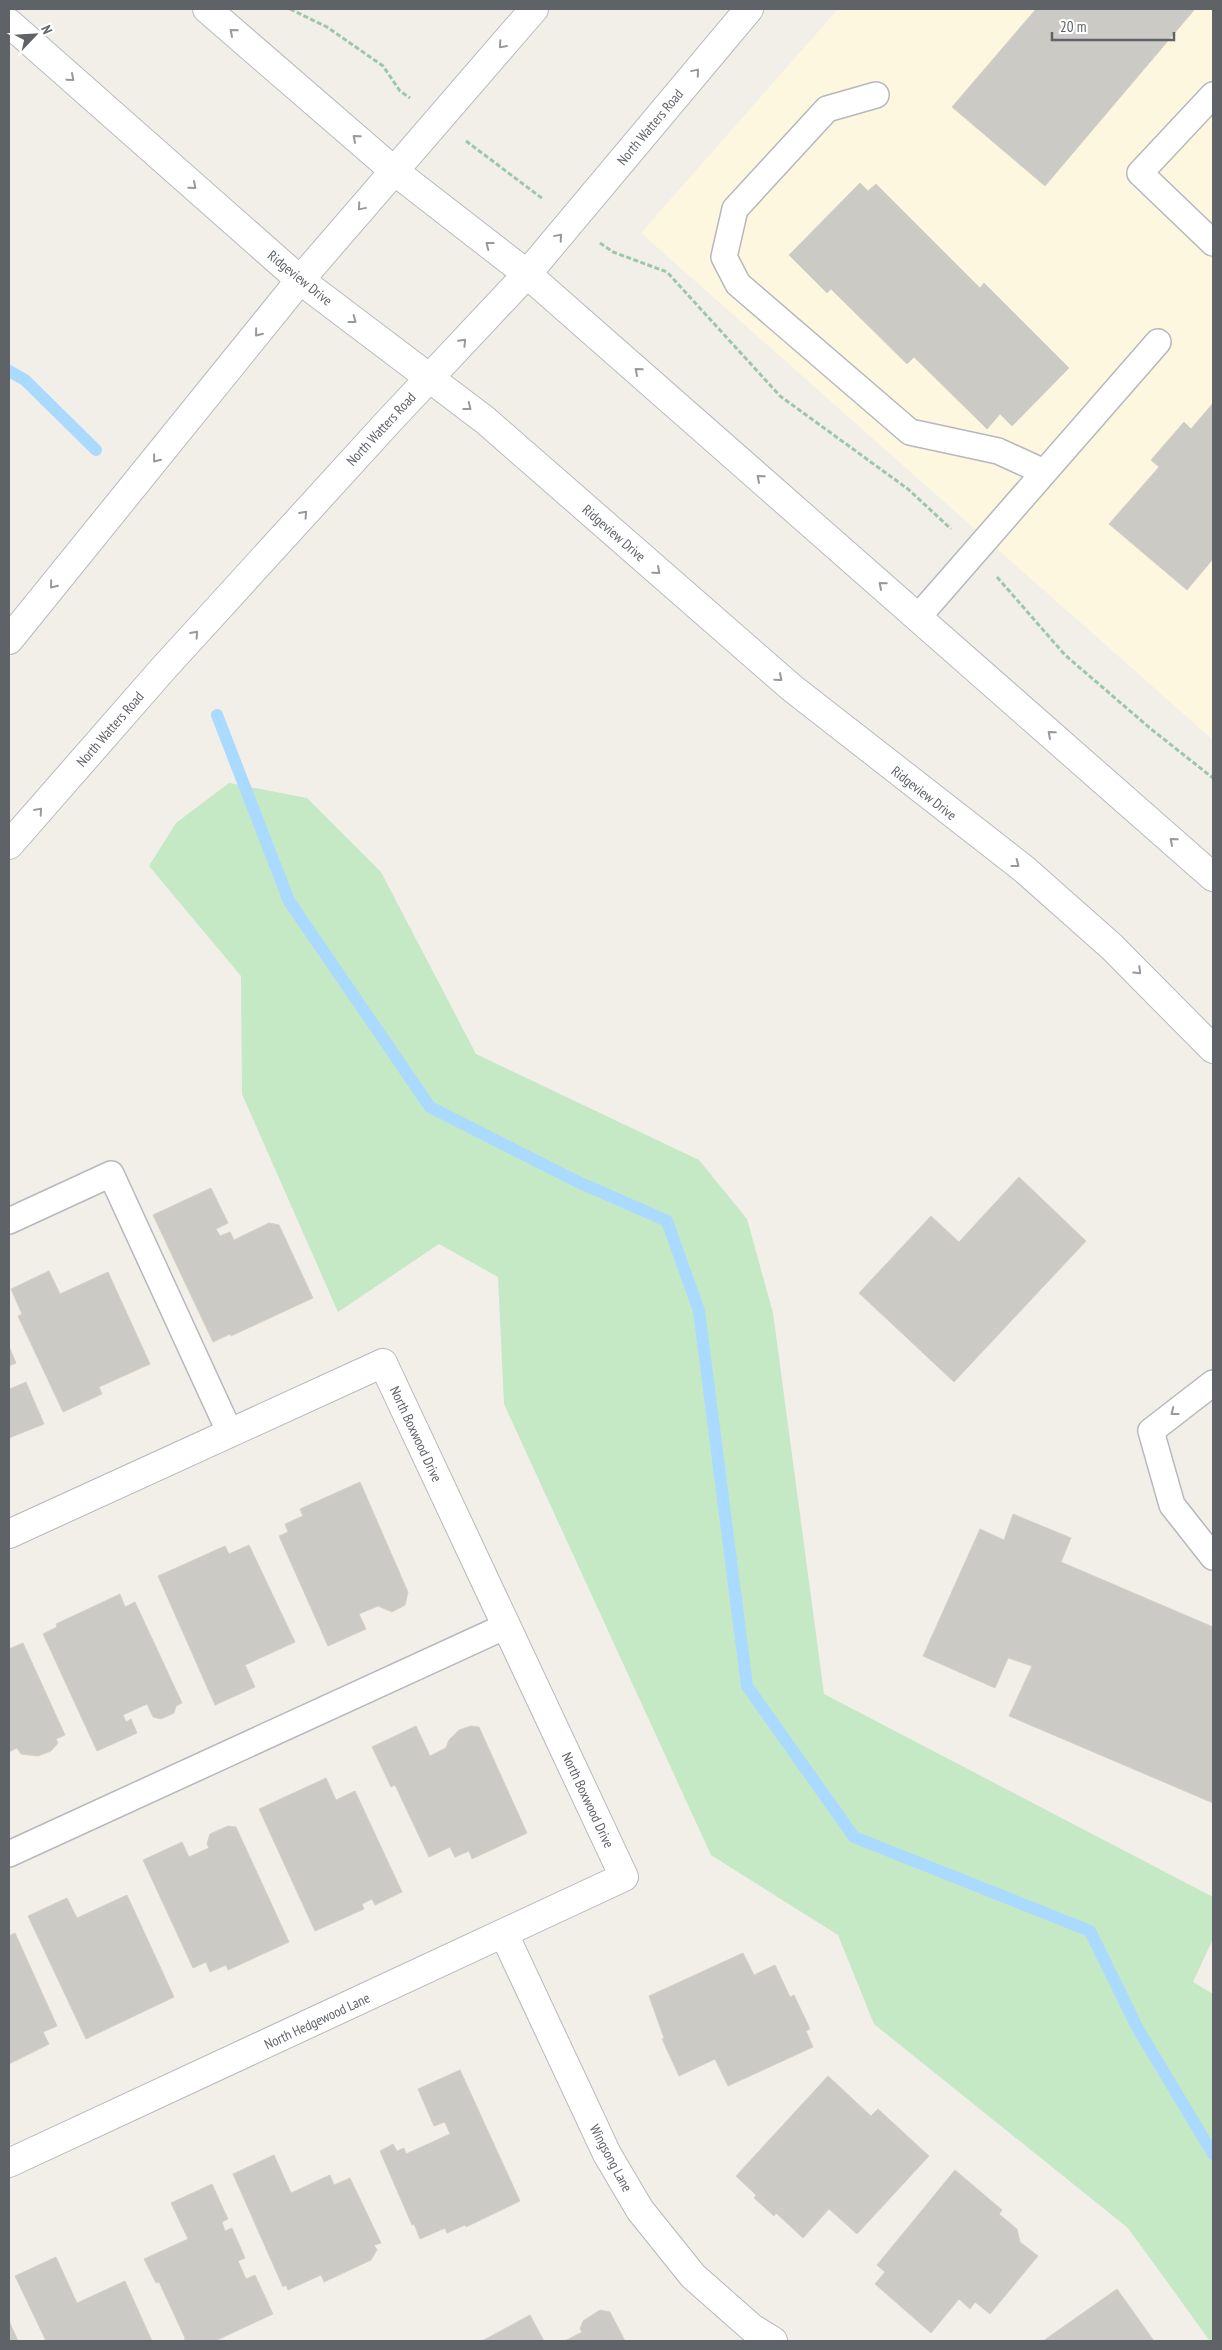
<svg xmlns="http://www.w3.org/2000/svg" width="1222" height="2350" font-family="'PT Sans Narrow',sans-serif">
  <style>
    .commercial { fill: #fef7e0 }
    .green { fill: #c5e8c5 }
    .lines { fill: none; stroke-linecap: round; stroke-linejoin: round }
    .stream { stroke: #aadaff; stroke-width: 12 }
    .building { fill: #cccac5; stroke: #d6d1c6 }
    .service-casing { stroke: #b5b8bc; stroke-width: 28 }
    .minor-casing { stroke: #b5b8bc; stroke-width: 30 }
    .secondary-casing { stroke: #b6babf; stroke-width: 30 }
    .path { stroke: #9cc7a9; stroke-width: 3; stroke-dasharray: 5 2.5; stroke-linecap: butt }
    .service { stroke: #fff; stroke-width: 25 }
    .minor { stroke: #fff; stroke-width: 28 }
    .secondary { stroke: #fff; stroke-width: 28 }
    .oneway { stroke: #979a9d }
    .labels { text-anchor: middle; stroke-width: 5; stroke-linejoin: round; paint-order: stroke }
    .street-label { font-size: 14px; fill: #5f6368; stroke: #fff }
  </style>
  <rect width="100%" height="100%" fill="#f1efe8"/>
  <path class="commercial" d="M838 9H1213V740L641 233Z"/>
  <path class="green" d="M229 783 307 798 381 872 476 1054 699 1160 747 1219 773 1313 824 1694 1213 1897V1939L1193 1982 1213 1994V2341H1210L1128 2228 874 2024 838 1935 711 1855 504 1404 498 1277 439 1244 338 1312 242 1094 241 976 149 866 176 823Z"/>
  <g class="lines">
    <g class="stream">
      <path d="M9 371 25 380 96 450"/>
      <path d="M217 715 289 901 430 1107 576 1181 667 1221 699 1311 747 1686 854 1837 1090 1931 1138 2029 1213 2154"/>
    </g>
  </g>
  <g class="building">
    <path d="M1036 9H1195L1045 186 952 107Z"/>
    <path d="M860 183 868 191 876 184 980 288 984 283 1069 368 1012 426 1000 414 987 429 914 357 907 364 831 289 827 293 789 255Z"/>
    <path d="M1213 403V559L1187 590 1109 524 1159 467 1151 460 1184 422 1191 429Z"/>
    <path d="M1019 1177 1086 1241 954 1382 859 1293 931 1216 959 1242Z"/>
    <path d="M211 1188 228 1223 216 1229 220 1236 230 1232 234 1240 269 1223 279 1225 313 1298 231 1336 230 1334 213 1342 153 1215Z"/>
    <path d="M49 1271 60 1294 108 1272 150 1364 99 1387 102 1394 63 1412 18 1316 22 1314 11 1289Z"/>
    <path d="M9 1346 16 1363 9 1366Z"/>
    <path d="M26 1382 44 1424 9 1438V1387L10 1389Z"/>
    <path d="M360 1482 408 1592 405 1605 392 1612 378 1606 359 1614 366 1629 328 1646 279 1536 288 1532 285 1524 303 1516 300 1509Z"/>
    <path d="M1013 1514 1071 1538 1061 1562 1213 1627V1803L1009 1716 1032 1666 1008 1658 995 1688 923 1656 980 1529 1004 1540Z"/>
    <path d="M249 1545 295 1642 245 1665 255 1687 215 1705 158 1576 225 1546 229 1554Z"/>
    <path d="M120 1594 125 1607 135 1602 182 1703 176 1706 174 1713 161 1719 153 1717 147 1704 123 1715 126 1722 131 1719 137 1733 97 1751 43 1634 57 1627 56 1624Z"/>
    <path d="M23 1643 65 1735 56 1739 58 1743 51 1751 38 1756 21 1754 17 1748 9 1752V1649Z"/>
    <path d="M416 1726 430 1756 446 1748 449 1740 459 1730 471 1726 479 1727 527 1833 472 1859 469 1851 455 1857 450 1847 429 1857 395 1785 391 1787 372 1747Z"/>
    <path d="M326 1778 336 1800 355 1791 402 1892 375 1905 372 1899 362 1904 364 1909 315 1931 259 1809Z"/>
    <path d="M228 1826 236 1827 289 1942 228 1970 226 1965 210 1972 206 1962 193 1968 143 1860 182 1842 189 1857 209 1848 207 1844 210 1834Z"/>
    <path d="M127 1895 174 1997 86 2039 28 1916 67 1898 77 1918Z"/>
    <path d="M15 1933 57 2026 43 2032 49 2044 9 2064V1936Z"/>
    <path d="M743 1953 754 1975 775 1965 790 1997 794 1995 810 2029 806 2031 813 2047 728 2086 715 2059 679 2076 662 2039 664 2038 649 1996Z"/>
    <path d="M460 2070 520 2201 466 2227 465 2225 447 2233 445 2228 420 2239 414 2224 412 2225 380 2151 393 2144 397 2151 404 2148 406 2154 450 2134 445 2122 434 2126 418 2089Z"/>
    <path d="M828 2076 871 2116 878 2109 929 2156 857 2234 829 2209 803 2238 776 2213 774 2216 754 2198 756 2195 736 2176Z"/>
    <path d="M274 2155 291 2193 330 2175 334 2185 350 2178 381 2243 374 2245 377 2250 371 2260 324 2282 321 2275 288 2290 286 2285 283 2287 233 2174Z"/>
    <path d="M955 2170 1002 2210 999 2214 1017 2229 1020 2242 1038 2256 990 2314 975 2302 970 2309 959 2299 931 2333 875 2284 885 2272 877 2265Z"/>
    <path d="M212 2184 228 2219 222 2222 225 2231 232 2228 245 2258 238 2261 246 2279 255 2275 273 2314 215 2341H184L185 2338 159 2282 156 2283 144 2259 188 2239 171 2203Z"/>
    <path d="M56 2257 77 2303 125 2281 152 2341H46L15 2276Z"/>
    <path d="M1117 2289 1154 2341H1043Z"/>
    <path d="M600 2310 610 2312 625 2341H565L582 2332 580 2329 583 2321Z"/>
    <path d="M530 2315 544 2341H482Z"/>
    <path d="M9 2321 18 2341H9Z"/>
  </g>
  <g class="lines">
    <g class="service-casing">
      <g id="service">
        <path d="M876 95 827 109 735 209 724 257 738 284 910 432 998 451 1044 472"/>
        <path d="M1213 95 1140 173 1213 243"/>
        <path d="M918 617 1158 342"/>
        <path d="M9 1221 111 1174 230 1433"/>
        <path d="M1213 1383 1151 1431 1172 1505 1213 1557"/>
        <path d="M9 1854 506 1626"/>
      </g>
    </g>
    <g class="minor-casing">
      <g id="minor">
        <path d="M9 1534 383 1363 624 1877 9 2163"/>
        <path d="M504 1934 607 2154 640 2210 693 2276 752 2328 773 2341"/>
      </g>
    </g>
    <g class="secondary-casing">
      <g id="secondary">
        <path d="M207 9 393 170 527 274 1213 877"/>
        <path d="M9 23 300 280 485 420 792 688 1024 869 1112 947 1213 1049"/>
        <path d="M9 640 300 280 534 9"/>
        <path d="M9 845 162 670 389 421 527 274 749 9"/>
      </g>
    </g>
    <g class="path">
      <path d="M290 9 327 27 383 66 400 91 410 98"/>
      <path d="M466 141 543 199"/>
      <path d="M600 243 613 252 667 272 780 396 908 489 951 529"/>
      <path d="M997 577 1065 655 1151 729 1213 778"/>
    </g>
    <use href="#service" class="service"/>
    <use href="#minor" class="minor"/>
    <use href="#secondary" class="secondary"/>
  </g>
  <defs><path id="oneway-chevron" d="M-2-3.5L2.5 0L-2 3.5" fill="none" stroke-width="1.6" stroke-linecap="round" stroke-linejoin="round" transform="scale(1.25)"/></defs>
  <g class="oneway">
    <use href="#oneway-chevron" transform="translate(233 32) rotate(-139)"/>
    <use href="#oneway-chevron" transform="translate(502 45) rotate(131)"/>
    <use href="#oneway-chevron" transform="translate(696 72) rotate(-50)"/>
    <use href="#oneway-chevron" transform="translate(71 78) rotate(41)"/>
    <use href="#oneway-chevron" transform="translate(356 138) rotate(-139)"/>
    <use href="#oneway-chevron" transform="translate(193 186) rotate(41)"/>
    <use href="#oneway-chevron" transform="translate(361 207) rotate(130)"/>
    <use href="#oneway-chevron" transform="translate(559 237) rotate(-50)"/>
    <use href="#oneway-chevron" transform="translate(489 245) rotate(-142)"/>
    <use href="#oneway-chevron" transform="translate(353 320) rotate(37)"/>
    <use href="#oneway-chevron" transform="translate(258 333) rotate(129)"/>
    <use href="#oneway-chevron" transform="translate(463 342) rotate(-46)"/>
    <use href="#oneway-chevron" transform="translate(638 371) rotate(-139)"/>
    <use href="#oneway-chevron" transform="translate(468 407) rotate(38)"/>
    <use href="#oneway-chevron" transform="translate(156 459) rotate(129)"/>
    <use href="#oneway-chevron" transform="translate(760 478) rotate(-139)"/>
    <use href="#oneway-chevron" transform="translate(304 514) rotate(-48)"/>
    <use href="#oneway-chevron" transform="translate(657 571) rotate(41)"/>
    <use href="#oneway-chevron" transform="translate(53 585) rotate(129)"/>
    <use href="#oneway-chevron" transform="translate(882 585) rotate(-139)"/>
    <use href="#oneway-chevron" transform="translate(195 634) rotate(-48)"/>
    <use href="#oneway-chevron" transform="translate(779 678) rotate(41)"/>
    <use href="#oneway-chevron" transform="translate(1051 734) rotate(-139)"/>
    <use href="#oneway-chevron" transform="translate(39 811) rotate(-49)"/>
    <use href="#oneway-chevron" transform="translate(1173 841) rotate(-139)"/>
    <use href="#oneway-chevron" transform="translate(1016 864) rotate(37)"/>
    <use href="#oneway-chevron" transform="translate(1138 971) rotate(44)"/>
    <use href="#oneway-chevron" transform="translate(1174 1412) rotate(142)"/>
  </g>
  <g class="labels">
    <g class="street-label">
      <text transform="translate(650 127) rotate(-50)" y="5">North Watters Road</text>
      <text transform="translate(300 278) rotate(39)" y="5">Ridgeview Drive</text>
      <text transform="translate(381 429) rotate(-47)" y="5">North Watters Road</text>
      <text transform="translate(614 533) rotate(41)" y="5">Ridgeview Drive</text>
      <text transform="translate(110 729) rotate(-49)" y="5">North Watters Road</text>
      <text transform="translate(924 793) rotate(38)" y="5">Ridgeview Drive</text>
      <text transform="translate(416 1434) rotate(65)" y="5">North Boxwood Drive</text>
      <text transform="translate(588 1800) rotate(65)" y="5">North Boxwood Drive</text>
      <text transform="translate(317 2021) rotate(-25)" y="5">North Hedgewood Lane</text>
      <text transform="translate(611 2158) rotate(62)" y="5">Wingsong Lane</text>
    </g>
  </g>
  <rect width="1222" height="2350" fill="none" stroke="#5f6368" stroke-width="20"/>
  <g transform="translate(35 35) rotate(65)" stroke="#ffffff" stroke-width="4" paint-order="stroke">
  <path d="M0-4L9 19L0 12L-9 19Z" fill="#5f6368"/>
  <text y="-8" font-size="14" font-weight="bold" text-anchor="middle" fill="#5f6368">N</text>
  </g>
  <path d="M1052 32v8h122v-8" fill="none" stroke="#5f6368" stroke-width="2.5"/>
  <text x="1060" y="32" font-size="15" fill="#5f6368" stroke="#ffffff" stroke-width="4" paint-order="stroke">20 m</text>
</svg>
